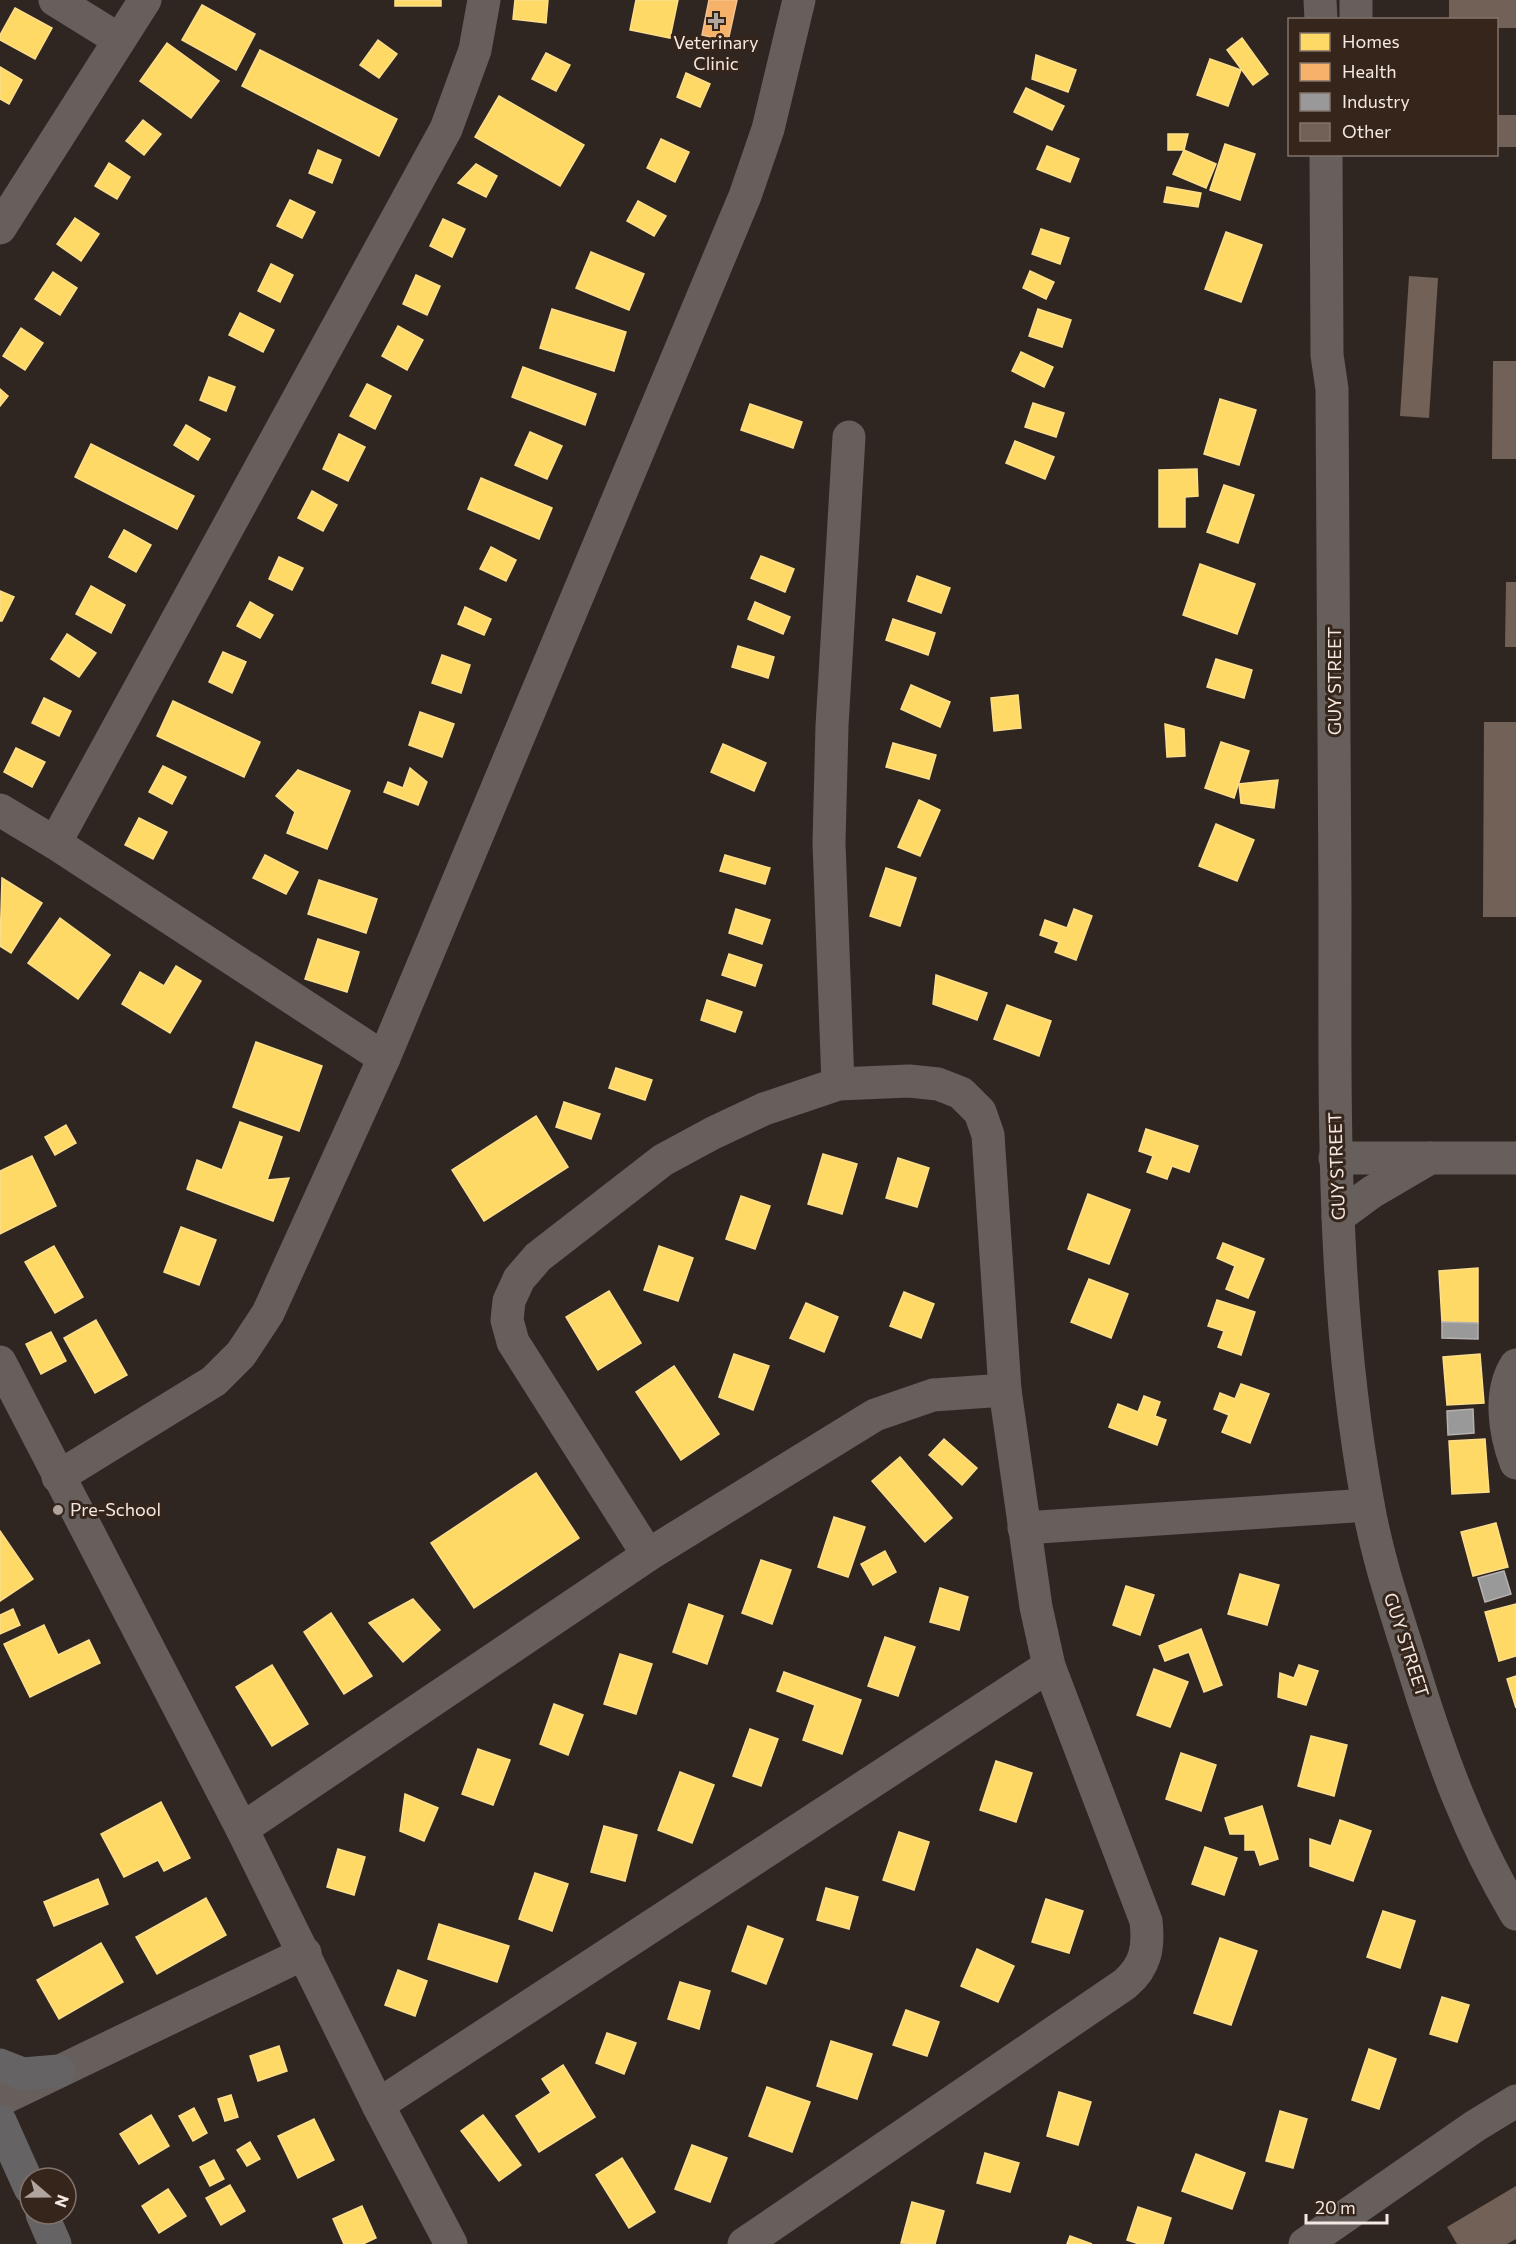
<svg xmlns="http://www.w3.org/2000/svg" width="1516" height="2244" font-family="Commissioner,sans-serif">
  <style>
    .homes { fill: #ffd966; stroke: #fcde8b; stroke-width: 1.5 }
    .health { fill: #f6b26b; stroke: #f5c28f; stroke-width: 1.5 }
    .industry { fill: #999; stroke: #b4b1af; stroke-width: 1.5 }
    .building { fill: #726157 }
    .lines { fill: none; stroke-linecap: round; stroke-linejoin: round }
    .minor { stroke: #665f5b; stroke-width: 33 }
    .major { stroke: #666364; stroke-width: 33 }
    .poi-dot { fill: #afa49e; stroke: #36251b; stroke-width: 2 }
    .labels { text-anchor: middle; stroke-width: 6; stroke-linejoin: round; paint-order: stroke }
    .poi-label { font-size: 18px; fill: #f4e8e2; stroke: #36251b }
    .street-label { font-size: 18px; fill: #f4e8e2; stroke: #36251b }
  </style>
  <rect width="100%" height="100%" fill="#302621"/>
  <g class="homes">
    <rect x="395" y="0" width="46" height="6"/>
    <path d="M515 0H548L546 23 513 19Z"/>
    <path d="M636 0H678L670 38 630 30Z"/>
    <path d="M202 5 255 34 236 70 182 40Z"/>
    <path d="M15 8 52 28 35 59 0 40V35Z"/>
    <path d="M1242 38 1268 74 1253 85 1227 50Z"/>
    <path d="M378 40 397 54 379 78 360 65Z"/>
    <path d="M167 43 219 81 191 118 140 81Z"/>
    <path d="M260 50 397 119 379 156 242 86Z"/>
    <path d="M546 53 570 65 556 91 532 79Z"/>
    <path d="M1036 55 1076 70 1068 92 1032 79Z"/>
    <path d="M1210 59 1241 70 1228 106 1197 95Z"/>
    <path d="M0 67 22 80 9 104 0 99Z"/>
    <path d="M686 73 710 84 700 107 677 97Z"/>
    <path d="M1026 88 1064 106 1052 130 1014 112Z"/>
    <path d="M499 96 584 145 560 186 475 137Z"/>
    <path d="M143 120 161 134 144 155 126 141Z"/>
    <path d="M1168 134H1188L1184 150H1168Z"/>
    <path d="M661 139 689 152 675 182 647 168Z"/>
    <path d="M1225 144 1255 154 1240 200 1210 190Z"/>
    <path d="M1047 146 1079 159 1070 182 1037 169Z"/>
    <path d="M318 150 341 160 332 183 309 173Z"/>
    <path d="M1184 150 1216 164 1206 188 1173 174Z"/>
    <path d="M109 163 130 177 117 199 95 186Z"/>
    <path d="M476 164 497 176 486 197 458 183Z"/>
    <path d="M1167 187 1201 193 1198 207 1164 202Z"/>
    <path d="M290 200 315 212 302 238 277 226Z"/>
    <path d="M638 201 666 216 654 236 627 221Z"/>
    <path d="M75 218 99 234 81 261 57 244Z"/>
    <path d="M443 219 465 229 452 257 430 246Z"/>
    <path d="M1041 229 1069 238 1060 264 1032 254Z"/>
    <path d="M1226 232 1262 245 1241 302 1205 289Z"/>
    <path d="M591 252 644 274 629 310 576 288Z"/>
    <path d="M271 264 293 275 280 302 258 291Z"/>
    <path d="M1030 271 1054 282 1046 299 1023 288Z"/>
    <path d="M53 272 77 288 60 315 35 299Z"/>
    <path d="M416 275 440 286 427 315 403 304Z"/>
    <path d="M552 309 626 332 614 371 540 348Z"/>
    <path d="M1038 309 1071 320 1062 347 1029 336Z"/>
    <path d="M240 313 274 330 263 352 229 335Z"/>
    <path d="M398 326 423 340 407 370 382 356Z"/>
    <path d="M21 328 43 343 25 370 3 356Z"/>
    <path d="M1021 352 1053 367 1044 387 1012 371Z"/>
    <path d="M523 367 596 394 585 425 512 397Z"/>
    <path d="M209 377 235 387 226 411 200 400Z"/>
    <path d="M367 384 391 396 375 429 350 416Z"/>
    <path d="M0 389 8 396 0 406Z"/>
    <path d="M1220 399 1256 410 1239 465 1204 454Z"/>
    <path d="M1033 403 1064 413 1056 437 1025 427Z"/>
    <path d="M750 404 802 422 793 448 741 430Z"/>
    <path d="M186 425 210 439 198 460 174 445Z"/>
    <path d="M530 432 562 446 547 479 515 465Z"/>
    <path d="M339 434 365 447 348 481 323 469Z"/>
    <path d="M1015 441 1054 457 1045 479 1006 463Z"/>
    <path d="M91 444 194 496 177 529 75 477Z"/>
    <path d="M1197 469 1198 496 1185 497V527H1159V470Z"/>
    <path d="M481 478 552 508 539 539 468 509Z"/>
    <path d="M1224 485 1254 495 1238 543 1207 532Z"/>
    <path d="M312 491 337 505 323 531 298 518Z"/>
    <path d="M124 530 151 545 136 572 109 557Z"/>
    <path d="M491 547 516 560 506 581 480 569Z"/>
    <path d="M761 556 794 569 785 592 751 578Z"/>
    <path d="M279 557 303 568 292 590 269 579Z"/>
    <path d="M1200 564 1255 584 1237 634 1183 615Z"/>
    <path d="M917 576 950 588 941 613 908 601Z"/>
    <path d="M91 586 125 605 111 633 76 614Z"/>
    <path d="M0 591 14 597 2 621H0Z"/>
    <path d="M250 602 273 615 260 638 237 626Z"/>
    <path d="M755 602 790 617 783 634 748 619Z"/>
    <path d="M465 607 491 619 484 635 458 624Z"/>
    <path d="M893 619 935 633 928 655 886 640Z"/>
    <path d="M67 634 96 653 79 677 51 659Z"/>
    <path d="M738 646 774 657 768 678 732 667Z"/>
    <path d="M223 652 246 662 232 693 209 682Z"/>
    <path d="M442 655 470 665 461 693 432 683Z"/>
    <path d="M1216 659 1252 670 1244 698 1207 687Z"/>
    <path d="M911 685 950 702 940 727 901 709Z"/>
    <path d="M1018 695 1021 728 994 731 991 698Z"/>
    <path d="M44 698 71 711 59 736 32 723Z"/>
    <path d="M173 701 260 742 244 777 157 736Z"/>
    <path d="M420 712 454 724 442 757 409 745Z"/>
    <path d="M1165 724 1184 729 1185 756 1167 757Z"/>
    <path d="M1221 742 1249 751 1234 798 1205 788Z"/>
    <path d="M893 743 936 755 929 779 886 767Z"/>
    <path d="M723 744 766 763 754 791 711 772Z"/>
    <path d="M16 748 45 762 32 787 4 772Z"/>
    <path d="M163 766 186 777 172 804 149 792Z"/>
    <path d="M410 768 427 782 418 805 384 792 388 782 403 788Z"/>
    <path d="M298 770 350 791 327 849 287 833 295 812 276 796Z"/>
    <path d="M1278 780 1274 808 1241 803 1239 784Z"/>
    <path d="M919 800 940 810 920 856 898 847Z"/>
    <path d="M139 818 167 832 153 859 125 845Z"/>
    <path d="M1216 824 1254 840 1237 881 1199 866Z"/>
    <path d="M265 855 298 872 286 894 253 878Z"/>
    <path d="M725 855 770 868 765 884 720 871Z"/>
    <path d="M886 868 916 878 900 926 870 916Z"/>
    <path d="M2 878 42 903 11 953 0 946Z"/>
    <path d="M319 880 377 899 366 933 308 914Z"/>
    <path d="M736 909 770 920 762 944 729 933Z"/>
    <path d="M1074 909 1092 916 1076 960 1055 952 1059 942 1040 935 1045 920 1067 928Z"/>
    <path d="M60 918 110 955 78 999 28 963Z"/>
    <path d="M318 939 359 952 347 992 305 979Z"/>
    <path d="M729 954 762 965 755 986 722 975Z"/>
    <path d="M176 966 201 981 170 1033 122 1004 140 972 164 986Z"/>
    <path d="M936 975 987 993 977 1020 933 1004Z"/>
    <path d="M707 1000 742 1012 735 1032 701 1020Z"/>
    <path d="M1007 1005 1051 1021 1039 1056 994 1039Z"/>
    <path d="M256 1042 322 1066 299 1131 233 1107Z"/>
    <path d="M616 1068 652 1080 645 1100 609 1088Z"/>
    <path d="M564 1102 600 1114 591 1139 556 1127Z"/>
    <path d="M536 1116 568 1167 484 1221 452 1170Z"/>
    <path d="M240 1122 282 1137 267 1180 289 1178 273 1221 187 1189 197 1160 222 1170Z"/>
    <path d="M66 1125 76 1143 55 1155 45 1137Z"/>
    <path d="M1146 1129 1198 1146 1189 1172 1172 1166 1167 1179 1147 1172 1153 1156 1139 1151Z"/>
    <path d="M823 1154 857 1164 842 1214 808 1204Z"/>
    <path d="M32 1156 56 1206 0 1234V1171Z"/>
    <path d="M898 1158 929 1168 917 1207 886 1198Z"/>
    <path d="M1088 1194 1130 1210 1109 1264 1068 1249Z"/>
    <path d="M741 1196 770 1206 755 1249 726 1239Z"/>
    <path d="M181 1227 216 1240 199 1285 164 1272Z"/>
    <path d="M1223 1243 1264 1259 1248 1298 1226 1289 1235 1266 1217 1258Z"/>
    <path d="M54 1246 83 1297 55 1313 25 1262Z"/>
    <path d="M659 1246 693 1258 678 1301 644 1290Z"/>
    <path d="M1478 1268V1323L1442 1322 1439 1271Z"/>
    <path d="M1089 1279 1128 1294 1111 1338 1071 1322Z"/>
    <path d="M609 1291 641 1343 598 1370 566 1317Z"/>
    <path d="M904 1292 934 1304 921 1338 890 1326Z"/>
    <path d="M1217 1300 1255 1312 1241 1355 1218 1347 1224 1331 1208 1326Z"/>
    <path d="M806 1303 838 1317 824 1352 790 1338Z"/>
    <path d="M96 1320 127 1375 95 1393 64 1338Z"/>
    <path d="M51 1332 66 1361 41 1374 26 1344Z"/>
    <path d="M734 1354 769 1366 753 1410 719 1397Z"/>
    <path d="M1480 1354 1484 1403 1447 1405 1443 1357Z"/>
    <path d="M674 1366 719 1434 681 1460 636 1392Z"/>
    <path d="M1241 1384 1269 1394 1250 1443 1222 1432 1229 1415 1214 1409 1220 1393 1235 1399Z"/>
    <path d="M1144 1396 1160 1402 1155 1416 1166 1420 1157 1445 1109 1427 1118 1404 1138 1412Z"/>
    <path d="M944 1439 977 1468 962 1485 929 1455Z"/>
    <path d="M1485 1439 1489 1492 1452 1494 1449 1441Z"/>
    <path d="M900 1457 952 1518 925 1542 872 1481Z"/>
    <path d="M536 1473 579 1538 474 1608 431 1543Z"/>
    <path d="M834 1517 865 1527 848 1577 818 1567Z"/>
    <path d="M1496 1523 1508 1567 1473 1576 1461 1532Z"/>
    <path d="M0 1531 33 1579 0 1601Z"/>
    <path d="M885 1551 896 1572 873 1585 861 1564Z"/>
    <path d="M761 1560 791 1570 772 1624 742 1613Z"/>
    <path d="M1240 1574 1279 1585 1267 1625 1228 1614Z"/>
    <path d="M1126 1586 1154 1595 1140 1635 1113 1625Z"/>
    <path d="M940 1588 968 1597 959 1630 930 1622Z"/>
    <path d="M413 1599 440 1630 403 1662 369 1623Z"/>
    <path d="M689 1604 723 1616 707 1664 673 1652Z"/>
    <path d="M1516 1604V1656L1499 1661 1485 1612Z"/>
    <path d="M13 1609 20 1625 0 1634V1615Z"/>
    <path d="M331 1613 372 1676 344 1694 304 1632Z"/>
    <path d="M44 1625 58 1655 89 1640 100 1663 30 1697 4 1644Z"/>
    <path d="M1201 1629 1222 1685 1204 1692 1189 1652 1165 1661 1159 1646Z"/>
    <path d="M885 1637 915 1647 898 1696 868 1686Z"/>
    <path d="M620 1654 652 1664 636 1714 604 1704Z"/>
    <path d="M272 1665 308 1724 272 1746 236 1687Z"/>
    <path d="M1299 1665 1318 1671 1306 1705 1278 1697 1280 1673 1294 1678Z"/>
    <path d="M1154 1669 1188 1682 1170 1727 1137 1715Z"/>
    <path d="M784 1672 861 1700 842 1754 803 1740 815 1705 777 1691Z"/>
    <path d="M1516 1676V1708L1507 1679Z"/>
    <path d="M554 1704 583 1715 568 1755 540 1744Z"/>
    <path d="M750 1729 778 1739 761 1786 733 1776Z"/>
    <path d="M1311 1736 1347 1745 1334 1796 1298 1786Z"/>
    <path d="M478 1749 510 1760 493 1805 462 1794Z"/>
    <path d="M1181 1753 1216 1765 1201 1811 1166 1799Z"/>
    <path d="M996 1761 1032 1773 1016 1822 980 1810Z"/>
    <path d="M680 1772 714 1785 692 1843 658 1830Z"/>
    <path d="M405 1794 438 1808 424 1841 400 1831Z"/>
    <path d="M161 1802 190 1858 164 1871 158 1860 124 1877 101 1834Z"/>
    <path d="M1262 1806 1278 1859 1260 1865 1255 1850H1245V1834H1230L1225 1818Z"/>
    <path d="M1340 1820 1371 1831 1353 1881 1310 1866V1839L1331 1846Z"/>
    <path d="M604 1826 637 1835 625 1881 591 1872Z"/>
    <path d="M899 1832 929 1842 914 1890 883 1880Z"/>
    <path d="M1205 1847 1237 1858 1224 1895 1192 1884Z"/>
    <path d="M338 1849 365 1857 354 1895 327 1887Z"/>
    <path d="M535 1873 568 1884 552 1931 519 1919Z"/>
    <path d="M98 1879 108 1904 54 1926 44 1902Z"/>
    <path d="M826 1888 858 1897 849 1929 817 1920Z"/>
    <path d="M206 1898 226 1935 157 1974 136 1937Z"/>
    <path d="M1046 1899 1083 1911 1069 1953 1032 1942Z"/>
    <path d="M1383 1911 1415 1921 1400 1968 1367 1957Z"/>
    <path d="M439 1924 509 1946 497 1982 428 1959Z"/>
    <path d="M748 1926 783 1939 766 1984 732 1971Z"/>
    <path d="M1220 1938 1257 1951 1231 2025 1194 2013Z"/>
    <path d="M101 1943 123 1982 59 2019 37 1980Z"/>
    <path d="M977 1949 1014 1966 998 2002 961 1986Z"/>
    <path d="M398 1970 427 1981 415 2016 385 2005Z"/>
    <path d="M680 1982 710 1991 699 2029 668 2019Z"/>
    <path d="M1442 1997 1469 2005 1457 2042 1430 2034Z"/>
    <path d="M906 2010 939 2022 927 2056 893 2045Z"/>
    <path d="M607 2033 636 2043 624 2074 596 2063Z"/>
    <path d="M831 2041 872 2054 857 2099 817 2086Z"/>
    <path d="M279 2046 287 2071 258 2081 250 2056Z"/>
    <path d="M1369 2049 1396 2059 1379 2109 1352 2100Z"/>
    <path d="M563 2065 595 2117 539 2152 516 2116 551 2093 542 2079Z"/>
    <path d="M767 2087 810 2102 792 2152 749 2136Z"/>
    <path d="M1059 2092 1091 2102 1078 2145 1047 2136Z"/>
    <path d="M231 2095 238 2117 225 2121 218 2099Z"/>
    <path d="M194 2108 207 2133 193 2141 179 2116Z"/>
    <path d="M1280 2111 1307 2119 1293 2168 1266 2161Z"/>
    <path d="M151 2115 169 2146 139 2164 120 2134Z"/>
    <path d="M483 2115 521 2165 499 2181 461 2131Z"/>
    <path d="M314 2119 334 2160 298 2178 278 2136Z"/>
    <path d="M250 2142 260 2159 247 2166 237 2150Z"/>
    <path d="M692 2145 727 2158 710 2202 675 2189Z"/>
    <path d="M985 2153 1019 2163 1010 2192 977 2183Z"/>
    <path d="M1196 2154 1245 2173 1232 2209 1182 2191Z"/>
    <path d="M622 2158 655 2212 629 2228 596 2175Z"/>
    <path d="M214 2160 224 2179 210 2186 200 2167Z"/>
    <path d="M230 2185 245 2211 221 2225 206 2198Z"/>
    <path d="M168 2189 186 2216 159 2233 142 2206Z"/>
    <path d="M912 2202 944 2211 935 2244 901 2243Z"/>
    <path d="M362 2206 376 2238 363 2244H344L333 2219Z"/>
    <path d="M1138 2207 1171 2218 1163 2244H1139L1127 2240Z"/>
    <path d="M1070 2236 1092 2244H1067Z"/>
  </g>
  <path class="health" d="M709 0H737L728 41 702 35Z"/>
  <g class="industry">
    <path d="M1442 1322 1478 1323V1339L1442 1338Z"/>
    <path d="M1473 1409 1474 1433 1448 1435 1447 1411Z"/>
    <path d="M1504 1571 1511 1594 1485 1602 1478 1578Z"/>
  </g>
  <g class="building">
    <path d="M1449 0H1516V28H1496V20H1449Z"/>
    <rect x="1496" y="115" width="20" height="32"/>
    <path d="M1409 276 1438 278 1429 418 1400 416Z"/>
    <path d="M1493 361H1516V459H1492Z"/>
    <path d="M1506 582H1516V647H1505Z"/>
    <path d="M1484 722H1516V917H1483Z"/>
    <path d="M1516 2186V2239L1507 2244H1457L1447 2227Z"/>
  </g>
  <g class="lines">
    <g class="minor">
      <path d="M55 0 118 39"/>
      <path d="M1320 0 1321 20"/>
      <path d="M1356 0V20"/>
      <path d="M1326 154 1327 355 1332 389C1334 561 1335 733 1335 905 1335 1105 1331 1306 1368 1504 1378 1561 1397 1615 1414 1670 1440 1755 1470 1837 1516 1914"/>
      <path d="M0 228 145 0"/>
      <path d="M0 810 55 843 384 1058"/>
      <path d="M55 843 446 129 475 50 484 0"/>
      <path d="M838 1084 829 843 832 726 849 437"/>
      <path d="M1335 1158H1516"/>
      <path d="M1338 1217 1372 1192 1430 1158"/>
      <path d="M0 1362 242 1829 378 2105 451 2244"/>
      <path d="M1516 1365C1498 1393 1505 1434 1516 1463"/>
      <path d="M58 1477 214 1381 241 1354 268 1313 384 1058 745 196 768 129 799 0"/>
      <path d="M1024 1528 1368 1505"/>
      <path d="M648 1555 513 1342 507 1320 509 1301 519 1279 538 1257 663 1160 713 1133 764 1109 838 1084 909 1081 938 1084 961 1093 980 1112 988 1135 1005 1390 1036 1607 1049 1666 1146 1921C1149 1947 1146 1966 1125 1984L744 2244"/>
      <path d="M242 1829 648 1555 875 1415 933 1395 1005 1390"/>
      <path d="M0 2100 305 1953"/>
      <path d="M378 2105 1049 1666"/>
      <path d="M1305 2244 1475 2126 1516 2101"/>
    </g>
    <g class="major">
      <path d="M0 2065 23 2074 59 2071"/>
      <path d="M0 2121 30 2188"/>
      <path d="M42 2214 55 2244"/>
    </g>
  </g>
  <g class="poi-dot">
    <path d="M713 12h6v6h6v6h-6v6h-6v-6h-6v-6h6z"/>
    <circle cx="58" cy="1510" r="6"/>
  </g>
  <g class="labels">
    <g class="poi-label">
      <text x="716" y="49">Veterinary<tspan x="716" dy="21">Clinic</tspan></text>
      <text x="70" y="1516" text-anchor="start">Pre-School</text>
    </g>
    <g class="street-label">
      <text transform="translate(1335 681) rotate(-90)" y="6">GUY STREET</text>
      <text transform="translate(1337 1166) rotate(-92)" y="6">GUY STREET</text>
      <text transform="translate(1406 1645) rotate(72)" y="6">GUY STREET</text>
    </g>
  </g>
  <rect x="1288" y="18" width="210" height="138" fill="#36251b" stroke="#82736b" stroke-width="1.5"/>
  <rect x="1300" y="33" width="30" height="18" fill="#ffd966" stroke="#82736b" stroke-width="1.5"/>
  <text x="1342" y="48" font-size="18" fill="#f4e8e2">Homes</text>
  <rect x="1300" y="63" width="30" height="18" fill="#f6b26b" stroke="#82736b" stroke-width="1.5"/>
  <text x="1342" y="78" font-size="18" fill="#f4e8e2">Health</text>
  <rect x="1300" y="93" width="30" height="18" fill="#999999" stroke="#82736b" stroke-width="1.5"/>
  <text x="1342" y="108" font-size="18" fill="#f4e8e2">Industry</text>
  <rect x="1300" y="123" width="30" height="18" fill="#726157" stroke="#82736b" stroke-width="1.5"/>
  <text x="1342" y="138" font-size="18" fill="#f4e8e2">Other</text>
  <g transform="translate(48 2196) rotate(110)"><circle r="28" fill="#36251b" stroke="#82736b" stroke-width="1.5"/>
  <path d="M0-4.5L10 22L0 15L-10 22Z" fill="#afa49e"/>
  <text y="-9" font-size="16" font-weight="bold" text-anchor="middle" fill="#f4e8e2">N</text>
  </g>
  <path d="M1306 2214v9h81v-9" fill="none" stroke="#f4e8e2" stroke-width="3"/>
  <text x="1315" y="2214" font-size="18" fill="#f4e8e2" stroke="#36251b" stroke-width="4.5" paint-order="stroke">20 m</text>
</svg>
